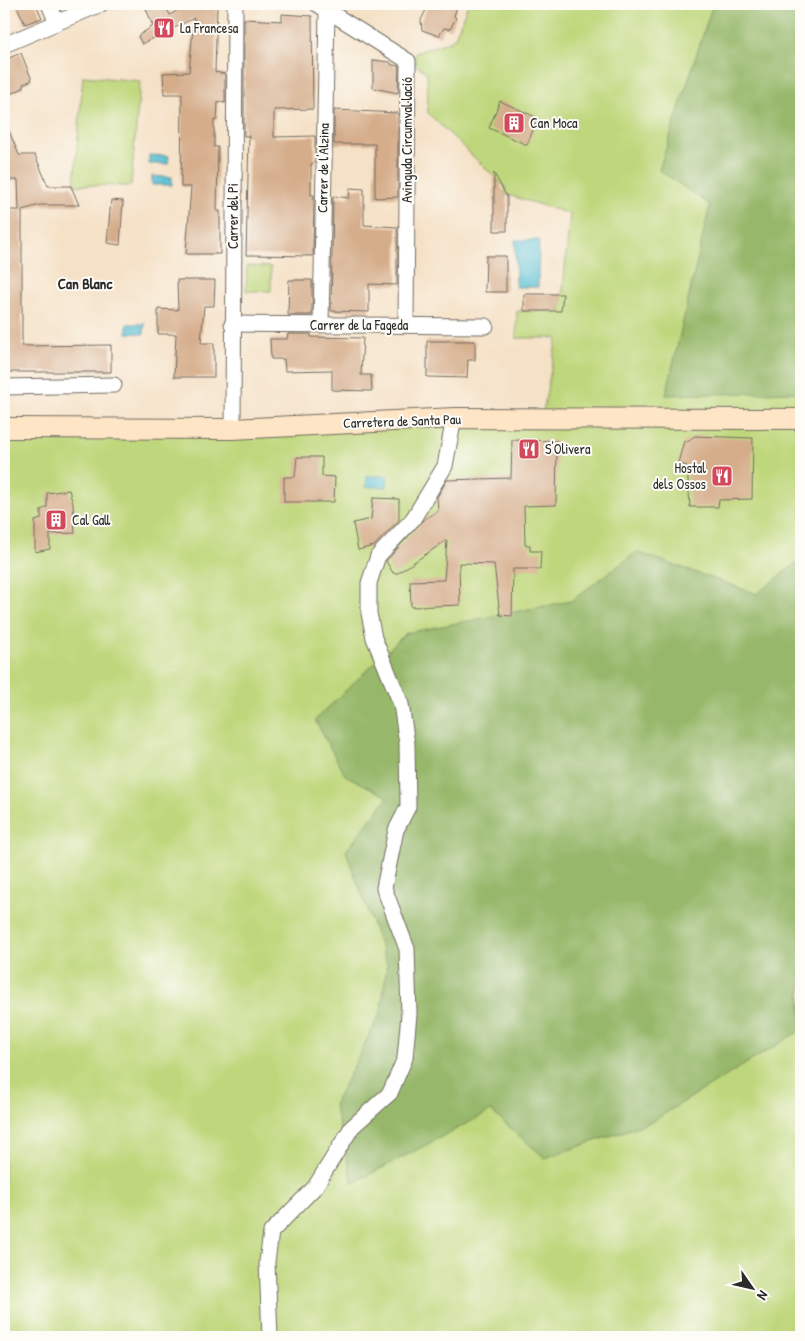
<svg xmlns="http://www.w3.org/2000/svg" width="805" height="1341" font-family="'Patrick Hand',sans-serif">
  <style>
    .green { fill: #bfd77b; stroke: #758153 }
    .forest { fill: #97b86b; stroke: #61724b }
    .water { fill: #53bcd0; stroke: #3f747e }
    .building { fill: #d5ad8b }
    .lines { fill: none; stroke-linecap: round; stroke-linejoin: round }
    .street-casing { stroke: #726b61; stroke-width: 17 }
    .secondary-casing { stroke: #726b61; stroke-width: 22 }
    .street { stroke: #fff; stroke-width: 15 }
    .secondary { stroke: #fde5c5; stroke-width: 20 }
    .labels { text-anchor: middle; stroke-width: 4; stroke-linejoin: round; paint-order: stroke }
    .poi-label { font-size: 14px; fill: #2b2b2b; stroke: #fdfcf7; text-anchor: start }
    .street-label { font-size: 14px; fill: #2b2b2b; stroke: #fdfcf7 }
    .neighbourhood-label { font-size: 15px; font-weight: bold; fill: #2b2b2b; stroke: #fdfcf7 }
  </style>
  <rect width="100%" height="100%" fill="#fdfcf7"/>
  <filter id="ink" filterUnits="userSpaceOnUse"><feTurbulence type="fractalNoise" baseFrequency=".02" numOctaves="2"/><feDisplacementMap in="SourceGraphic" scale="10" xChannelSelector="R" yChannelSelector="G"/><feConvolveMatrix kernelMatrix="1 2 1 2 8 2 1 2 1" color-interpolation-filters="sRGB"/></filter>
  <filter id="wash" filterUnits="userSpaceOnUse"><feTurbulence type="fractalNoise" baseFrequency=".0096" numOctaves="4" result="noise"/><feDisplacementMap in="SourceGraphic" scale="20" xChannelSelector="R" yChannelSelector="G"/><feGaussianBlur stdDeviation="1.12" result="paint"/><feColorMatrix in="noise" values="0 0 0 0 0 0 0 0 0 0 0 0 0 0 0 0 0 1.4 0 .05"/><feComposite in="paint" operator="in"/></filter>
  <g filter="url(#wash)">
    <rect width="100%" height="100%" fill="#f5e1c6"/>
    <g class="green">
      <path d="M468 4H801V1337H4V428L540 427 557 338H516L517 311H561L570 214 505 194 506 188 428 113 427 73 415 64V53L450 41 455 37Z"/>
      <path d="M83 76 140 81 131 186 74 185Z"/>
      <path d="M247 266 271 267V291H246Z"/>
    </g>
    <g class="forest">
      <path d="M713 4H801V392L666 395 710 205 659 170Z"/>
      <path d="M637 552 757 594 801 559V1030L651 1122 545 1158 491 1111 353 1183 334 1105 381 1012 387 964 346 851 388 797 345 775 315 720 406 633 571 601Z"/>
    </g>
    <g class="water">
      <path d="M149 155 169 156 168 164H149Z"/>
      <path d="M152 176 172 177V185H152Z"/>
      <path d="M515 240H539L538 287H516Z"/>
      <path d="M127 324H145L144 334 127 333Z"/>
      <path d="M367 476H388L387 487H366Z"/>
    </g>
    <g id="blocks">
      <g class="building">
        <path d="M16 4H36L42 18 25 24Z"/>
        <path d="M144 4H165L170 15 187 4H221L217 6 215 72 225 74V103L218 101 217 120H214V147H218L217 211H220V254H186L191 187H181L182 94H164L163 73 189 72 194 18 142 44 138 36 153 26Z"/>
        <path d="M429 4H458L454 16 456 18 450 29 444 28 439 36 422 30 421 20Z"/>
        <path d="M282 14 312 16 313 109 274 110V137L315 136V162L311 164V195H314L313 256 246 255 249 136H244V19L282 21Z"/>
        <path d="M21 53 32 80 23 84V88L4 97V60Z"/>
        <path d="M373 60 390 62 392 65 399 66 398 93 373 88Z"/>
        <path d="M500 101 538 118 527 145 489 128Z"/>
        <path d="M334 110 398 113V197L375 198V144H334Z"/>
        <path d="M4 119 19 155H35L48 186H71L79 205H40L22 210V346L111 345V372H4V210H19L18 180H4Z"/>
        <path d="M494 173 507 197V231H494Z"/>
        <path d="M350 188 364 189V225L397 227V285L369 284V312L331 311 333 196 349 198Z"/>
        <path d="M111 200 123 201 120 245 107 243Z"/>
        <path d="M486 256H506V292H485Z"/>
        <path d="M177 280H215L214 306H204L201 343H214V377H174L176 334H158V309L178 310Z"/>
        <path d="M289 280H312V315H288Z"/>
        <path d="M524 294H563L561 311H524Z"/>
        <path d="M288 334H311V337L363 338 361 375H371L372 391 332 390V370L285 371 284 359H271L270 339H287Z"/>
        <path d="M427 341H475V360H468L467 378 427 377Z"/>
        <path d="M694 436 753 438 752 499 719 500 718 507H690L687 466 678 463 684 441H689Z"/>
        <path d="M512 440 557 441 556 505 524 506 525 545H530V551H541L540 569H513L512 616 500 615 494 564 459 563 460 605 411 607 410 581 444 580 447 540 398 573H393L386 561 423 520 438 511 437 497 447 480 511 478Z"/>
        <path d="M297 457H322V476L335 477 334 502H284V477H295Z"/>
        <path d="M69 490 73 504 75 533 50 534V549L35 552V521L41 519V510L47 507V493Z"/>
        <path d="M373 498 399 499V520L374 546 358 550 353 523 371 519Z"/>
      </g>
    </g>
  </g>
  <g filter="url(#ink)">
    <use href="#blocks" fill-opacity="0" stroke="#726b61" stroke-width="1"/>
    <g class="lines">
      <g class="street-casing">
        <g id="street">
          <path d="M49 4 57 23"/>
          <path d="M317 4 408 61 406 325"/>
          <path d="M4 45 101 4"/>
          <path d="M232 324 486 326"/>
          <path d="M321 325 327 11"/>
          <path d="M4 387 114 385"/>
          <path d="M233 429 235 4"/>
          <path d="M270 1337 267 1262 271 1232 315 1187 352 1127 390 1093 405 1058 409 1014 407 949 384 888 396 830 408 807 407 744 401 704 374 638 369 613V583L378 556 413 519 445 466 454 418"/>
        </g>
      </g>
      <g class="secondary-casing">
        <path id="secondary" d="M4 428 233 429 454 418 801 419"/>
      </g>
      <use href="#street" class="street"/>
      <use href="#secondary" class="secondary"/>
    </g>
  </g>
  <defs>
    <g id="restaurant-square" transform="scale(1.125)"><rect x="-9" y="-9" width="18" height="18" rx="4" fill="#d1495b" stroke="#fdfcf7"/><path d="M-5-6h1v4h1v-4h1v4h1v-4h1v5L-1.5 .5V6h-2V.5L-5-1ZM5-6V6H3V1.5H1.5Q1.5-4 5-6Z" fill="#fff"/></g>
    <g id="building-square" transform="scale(1.125)"><rect x="-9" y="-9" width="18" height="18" rx="4" fill="#d1495b" stroke="#fdfcf7"/><path d="M-4-6H4V6H1V3H-1V6H-4ZM-2.5-4.3h1.7v1.8h-1.7ZM.8-4.3h1.7v1.8H.8ZM-2.5-1h1.7V.8h-1.7ZM.8-1h1.7V.8H.8Z" fill="#fff"/></g>
  </defs>
  <g fill-rule="evenodd">
    <use href="#restaurant-square" x="164" y="28"/>
    <use href="#building-square" x="514" y="123"/>
    <use href="#restaurant-square" x="529" y="449"/>
    <use href="#restaurant-square" x="722" y="476"/>
    <use href="#building-square" x="56" y="520"/>
  </g>
  <g class="labels">
    <g class="poi-label">
      <text x="180" y="33">La Francesa</text>
      <text x="530" y="128">Can Moca</text>
      <text x="545" y="454">S'Olivera</text>
      <text x="706" y="473" text-anchor="end">Hostal<tspan x="706" dy="16">dels Ossos</tspan></text>
      <text x="72" y="525">Cal Gall</text>
    </g>
    <g class="street-label">
      <text transform="translate(407 140) rotate(-90)" y="5">Avinguda Circumval·lació</text>
      <text transform="translate(323 168) rotate(-89)" y="5">Carrer de l'Alzina</text>
      <text transform="translate(233 216) rotate(-90)" y="5">Carrer del Pi</text>
      <text x="359" y="330">Carrer de la Fageda</text>
      <text transform="translate(402 421) rotate(-2)" y="5">Carretera de Santa Pau</text>
    </g>
    <g class="neighbourhood-label">
      <text x="85" y="289">Can Blanc</text>
    </g>
  </g>
  <rect width="805" height="1341" fill="none" stroke="#fdfcf7" stroke-width="20"/>
  <g transform="translate(752 1288) rotate(124)" stroke="#fdfcf7" stroke-width="4" paint-order="stroke">
  <path d="M0-4L9 19L0 12L-9 19Z" fill="#2b2b2b"/>
  <text y="-8" font-size="14" font-weight="bold" text-anchor="middle" fill="#2b2b2b">N</text>
  </g>
</svg>
